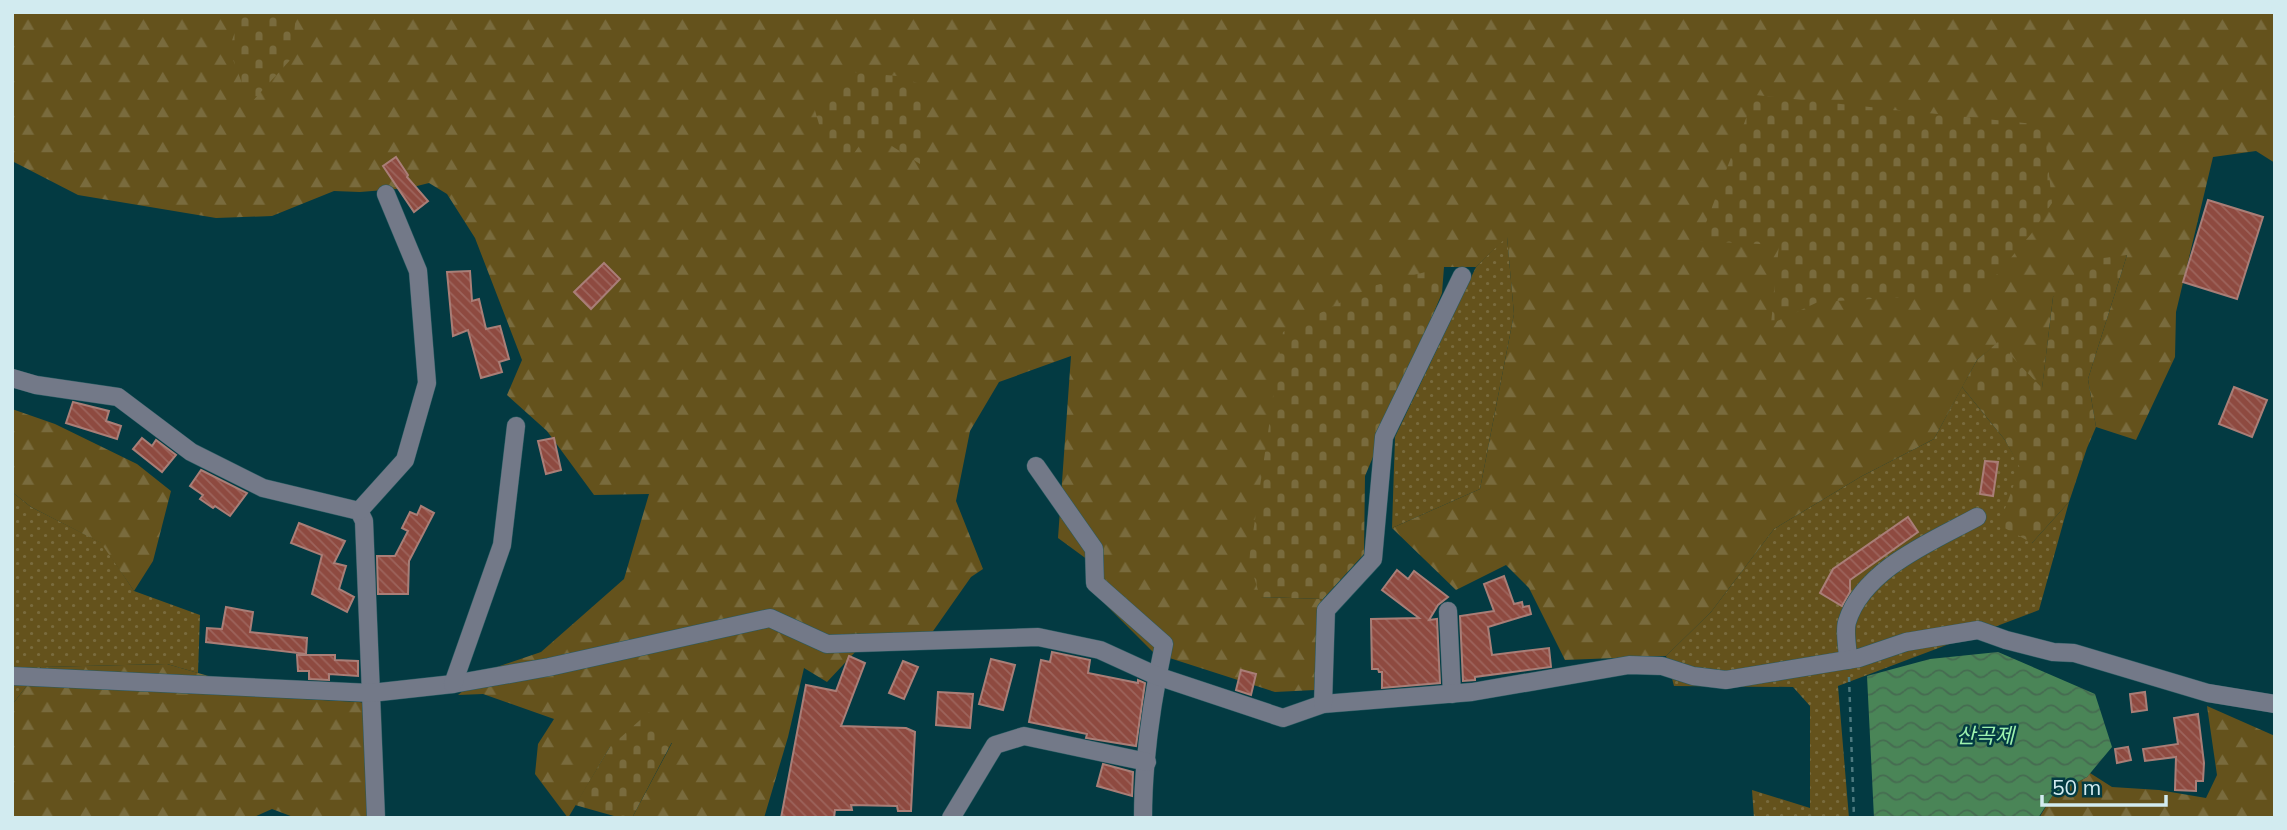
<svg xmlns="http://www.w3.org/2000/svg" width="2287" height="830" font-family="Mulish,'Noto Sans KR',sans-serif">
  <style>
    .grass { fill: url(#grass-dots) }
    .forest { fill: url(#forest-firs) }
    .cemetery { fill: url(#cemetery-stones) }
    .water { fill: url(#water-waves) }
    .building { fill: url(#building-back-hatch); stroke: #a97e77; stroke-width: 2 }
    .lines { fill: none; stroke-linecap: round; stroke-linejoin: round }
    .minor-casing { stroke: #285a61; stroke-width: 19 }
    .path { stroke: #4c797f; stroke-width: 2.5; stroke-dasharray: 5 5; stroke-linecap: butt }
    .minor { stroke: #737988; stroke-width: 18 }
    .labels { text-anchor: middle; stroke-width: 5; stroke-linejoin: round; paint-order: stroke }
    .water-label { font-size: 21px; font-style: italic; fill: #9df2ae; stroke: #033a42 }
  </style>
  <defs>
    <pattern id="grass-dots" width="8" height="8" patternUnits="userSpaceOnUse" patternTransform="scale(1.75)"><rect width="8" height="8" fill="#64521c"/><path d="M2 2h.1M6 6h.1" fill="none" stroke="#796b3d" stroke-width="1.8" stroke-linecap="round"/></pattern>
    <pattern id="forest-firs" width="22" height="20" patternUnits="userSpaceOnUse" patternTransform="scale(1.75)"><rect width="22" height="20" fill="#64521c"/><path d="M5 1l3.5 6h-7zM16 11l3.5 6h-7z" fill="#796b3d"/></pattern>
    <pattern id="cemetery-stones" width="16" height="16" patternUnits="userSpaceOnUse" patternTransform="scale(1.75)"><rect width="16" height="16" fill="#64521c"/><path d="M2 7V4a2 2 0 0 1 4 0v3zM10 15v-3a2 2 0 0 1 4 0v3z" fill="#796b3d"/></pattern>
    <pattern id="water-waves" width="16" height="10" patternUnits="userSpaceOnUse" patternTransform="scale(1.75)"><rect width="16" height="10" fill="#4a8557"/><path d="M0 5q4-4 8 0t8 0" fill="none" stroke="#466c51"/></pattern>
    <pattern id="building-back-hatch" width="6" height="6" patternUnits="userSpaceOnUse" patternTransform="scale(1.75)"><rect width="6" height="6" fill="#8e4a40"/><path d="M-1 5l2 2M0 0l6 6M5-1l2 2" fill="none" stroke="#9d645c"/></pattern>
  </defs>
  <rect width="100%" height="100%" fill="#033a42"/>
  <g class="grass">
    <path d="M1507 236 1514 314 1480 489 1392 528 1395 437 1476 267Z"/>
    <path d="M1962 387 2005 440 2021 468 2032 543 2069 502 2039 610 1838 686 1849 818H1754L1752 790 1810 808V706L1793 687 1674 686 1666 656 1711 612 1774 529 1862 476 1934 439Z"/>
    <path d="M12 492 31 507 102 543 134 591 200 615 198 673 167 664 41 667 12 705Z"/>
  </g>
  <g class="forest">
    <path d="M12 12H2275V163L2256 151 2213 157 2176 312 2175 357 2136 440 2096 427 2088 379 2127 255 2053 297 2042 389 1998 343 1977 360 1934 439 1862 476 1774 529 1711 612 1666 656 1565 660 1529 588 1506 565 1456 590 1392 528 1480 489 1514 314 1507 237 1476 267H1444L1260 597 1323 599 1315 690 1275 692 1154 653 1088 587V560L1058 538 1071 356 999 382 970 431 956 501 983 569 971 577 931 634 858 649 827 682 804 668 788 737 764 818H632L672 743 610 747 568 818 535 774 538 744 554 719 483 694 458 695 488 670 541 652 624 579 649 494 594 495 547 431 507 395 522 360 475 238 447 194 429 183 409 188 360 192 334 191 272 216 216 218 78 195 12 161Z"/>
    <path d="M12 409 55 424 137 464 171 491 153 561 134 591 101 543 31 507 12 492Z"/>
    <path d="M167 664 284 698 359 702 381 706 382 815 357 818H296L272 809 252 818H12V705L41 667Z"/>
    <path d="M2207 706 2275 736V818H2039L2053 795 2087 777 2090 773 2112 787 2159 790 2206 798 2217 775Z"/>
  </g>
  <g class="cemetery">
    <path d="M242 12 296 13 292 58 250 104 229 49Z"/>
    <path d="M852 72 897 76 923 85 920 164 884 141 862 142 847 163 821 131 814 107Z"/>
    <path d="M1755 95 2044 125 2052 203 2031 234 1981 293 1818 302 1771 324 1779 245 1699 241Z"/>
    <path d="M2127 255 2088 379 2096 427 2087 448 2069 502 2032 543 1999 525 2020 468 2005 440 1962 387 1977 360 1998 342 2042 388 2053 297 2088 260Z"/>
    <path d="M1444 267 1442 293 1365 476 1364 554 1323 599 1260 597 1249 560 1283 332 1373 286Z"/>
    <path d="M649 712 672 742 632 818H621L575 805 610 747Z"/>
  </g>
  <path class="water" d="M1998 652 2095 694 2112 747 2087 777 2053 795 2038 818H1874L1867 676 1930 659Z"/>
  <g class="building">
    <path d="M396 157 408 175 407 177 428 201 414 212 383 166Z"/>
    <path d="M2208 200 2263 217 2237 299 2183 282Z"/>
    <path d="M604 263 620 279 591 309 574 292Z"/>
    <path d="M470 271 472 301 479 299 486 329 500 326 509 359 499 362 502 372 481 378 468 330 453 336 447 272Z"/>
    <path d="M2234 387 2267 400 2252 437 2219 424Z"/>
    <path d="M73 402 109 411 106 421 121 426 117 439 66 423Z"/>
    <path d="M142 438 152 446 156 440 176 455 162 472 133 449Z"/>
    <path d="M554 438 561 470 546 474 538 441Z"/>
    <path d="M1985 461 1998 462 1993 496 1980 494Z"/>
    <path d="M201 470 247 493 230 516 215 506 213 508 200 499 203 495 190 486Z"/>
    <path d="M421 506 434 513 409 561 408 594H378L377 556H395L408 531 402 528 410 512 417 515Z"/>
    <path d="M1908 517 1918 532 1850 580V592L1842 606 1820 593 1833 569Z"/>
    <path d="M299 523 345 541 334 563 346 566 339 589 354 597 347 612 312 594 322 555 291 543Z"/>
    <path d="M1397 570 1408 579 1414 571 1448 597 1438 605 1429 620 1437 619 1440 683 1382 688V672H1379L1378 669H1372L1371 619 1419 618 1382 590Z"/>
    <path d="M1504 576 1514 604 1522 602 1523 607 1529 606 1531 614 1488 627 1492 655 1549 648 1551 667 1475 677V680L1463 681 1460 616 1494 611 1484 584Z"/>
    <path d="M226 607 253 612 250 632 307 638 306 654 206 642 207 628 222 629Z"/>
    <path d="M1052 652 1090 660 1088 673 1138 683V680L1145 683 1136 746 1086 738 1087 734 1029 722 1041 660 1050 662Z"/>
    <path d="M297 655H335V660L358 661V676L329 674V680L309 679V671H298Z"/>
    <path d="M849 656 865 663 841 726 906 728 915 732 911 811H898L897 806 851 805 852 810H835L834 818H781L806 685 836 691Z"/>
    <path d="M991 659 1015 665 1003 710 979 704Z"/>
    <path d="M903 661 918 667 904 699 889 693Z"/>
    <path d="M1241 670 1256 674 1251 695 1236 690Z"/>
    <path d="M938 692 973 694 970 728 936 725Z"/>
    <path d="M2145 692 2147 710 2132 712 2130 694Z"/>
    <path d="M2198 714 2204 763 2203 781H2196V791L2175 790 2176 757 2145 761 2143 749 2178 744 2174 718Z"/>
    <path d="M2128 747 2131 760 2117 763 2115 749Z"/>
    <path d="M1103 764 1133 772 1132 796 1097 786Z"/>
  </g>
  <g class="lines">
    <g class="minor-casing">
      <g id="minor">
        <path d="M12 378 36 385 118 397 191 452 263 488 359 511 364 521 376 818"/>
        <path d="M1036 466 1094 549 1095 583 1164 644C1152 700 1143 760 1143 818"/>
        <path d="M359 511 405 460 427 383 418 271 386 194"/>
        <path d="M1448 611 1452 694"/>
        <path d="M1848 660C1848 649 1844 632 1847 622 1863 569 1933 541 1977 517"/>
        <path d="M12 676 371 693 453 684 549 667 770 618 827 644 1038 637 1100 650 1157 676 1283 718 1323 704 1472 692 1629 665 1662 666 1693 676 1726 680 1859 658 1906 642 1978 630 2006 640 2053 652 2074 653 2208 693 2275 704"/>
        <path d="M453 684 502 545 516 426"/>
        <path d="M1323 704 1326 610 1373 559 1384 437 1462 276"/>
        <path d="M951 818 995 745 1024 736 1147 762"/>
      </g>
    </g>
    <path class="path" d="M1849 677 1854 818"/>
    <use href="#minor" class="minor"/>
  </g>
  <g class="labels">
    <g class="water-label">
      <text x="1985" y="743">산곡제</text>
    </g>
  </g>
  <rect width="2287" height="830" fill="none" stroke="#d2ebf0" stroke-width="28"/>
  <path d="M2042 795v10h124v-10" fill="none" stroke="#d2ebf0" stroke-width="3.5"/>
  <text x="2052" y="795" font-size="21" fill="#d2ebf0" stroke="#033a42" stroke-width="5" paint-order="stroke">50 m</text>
</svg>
